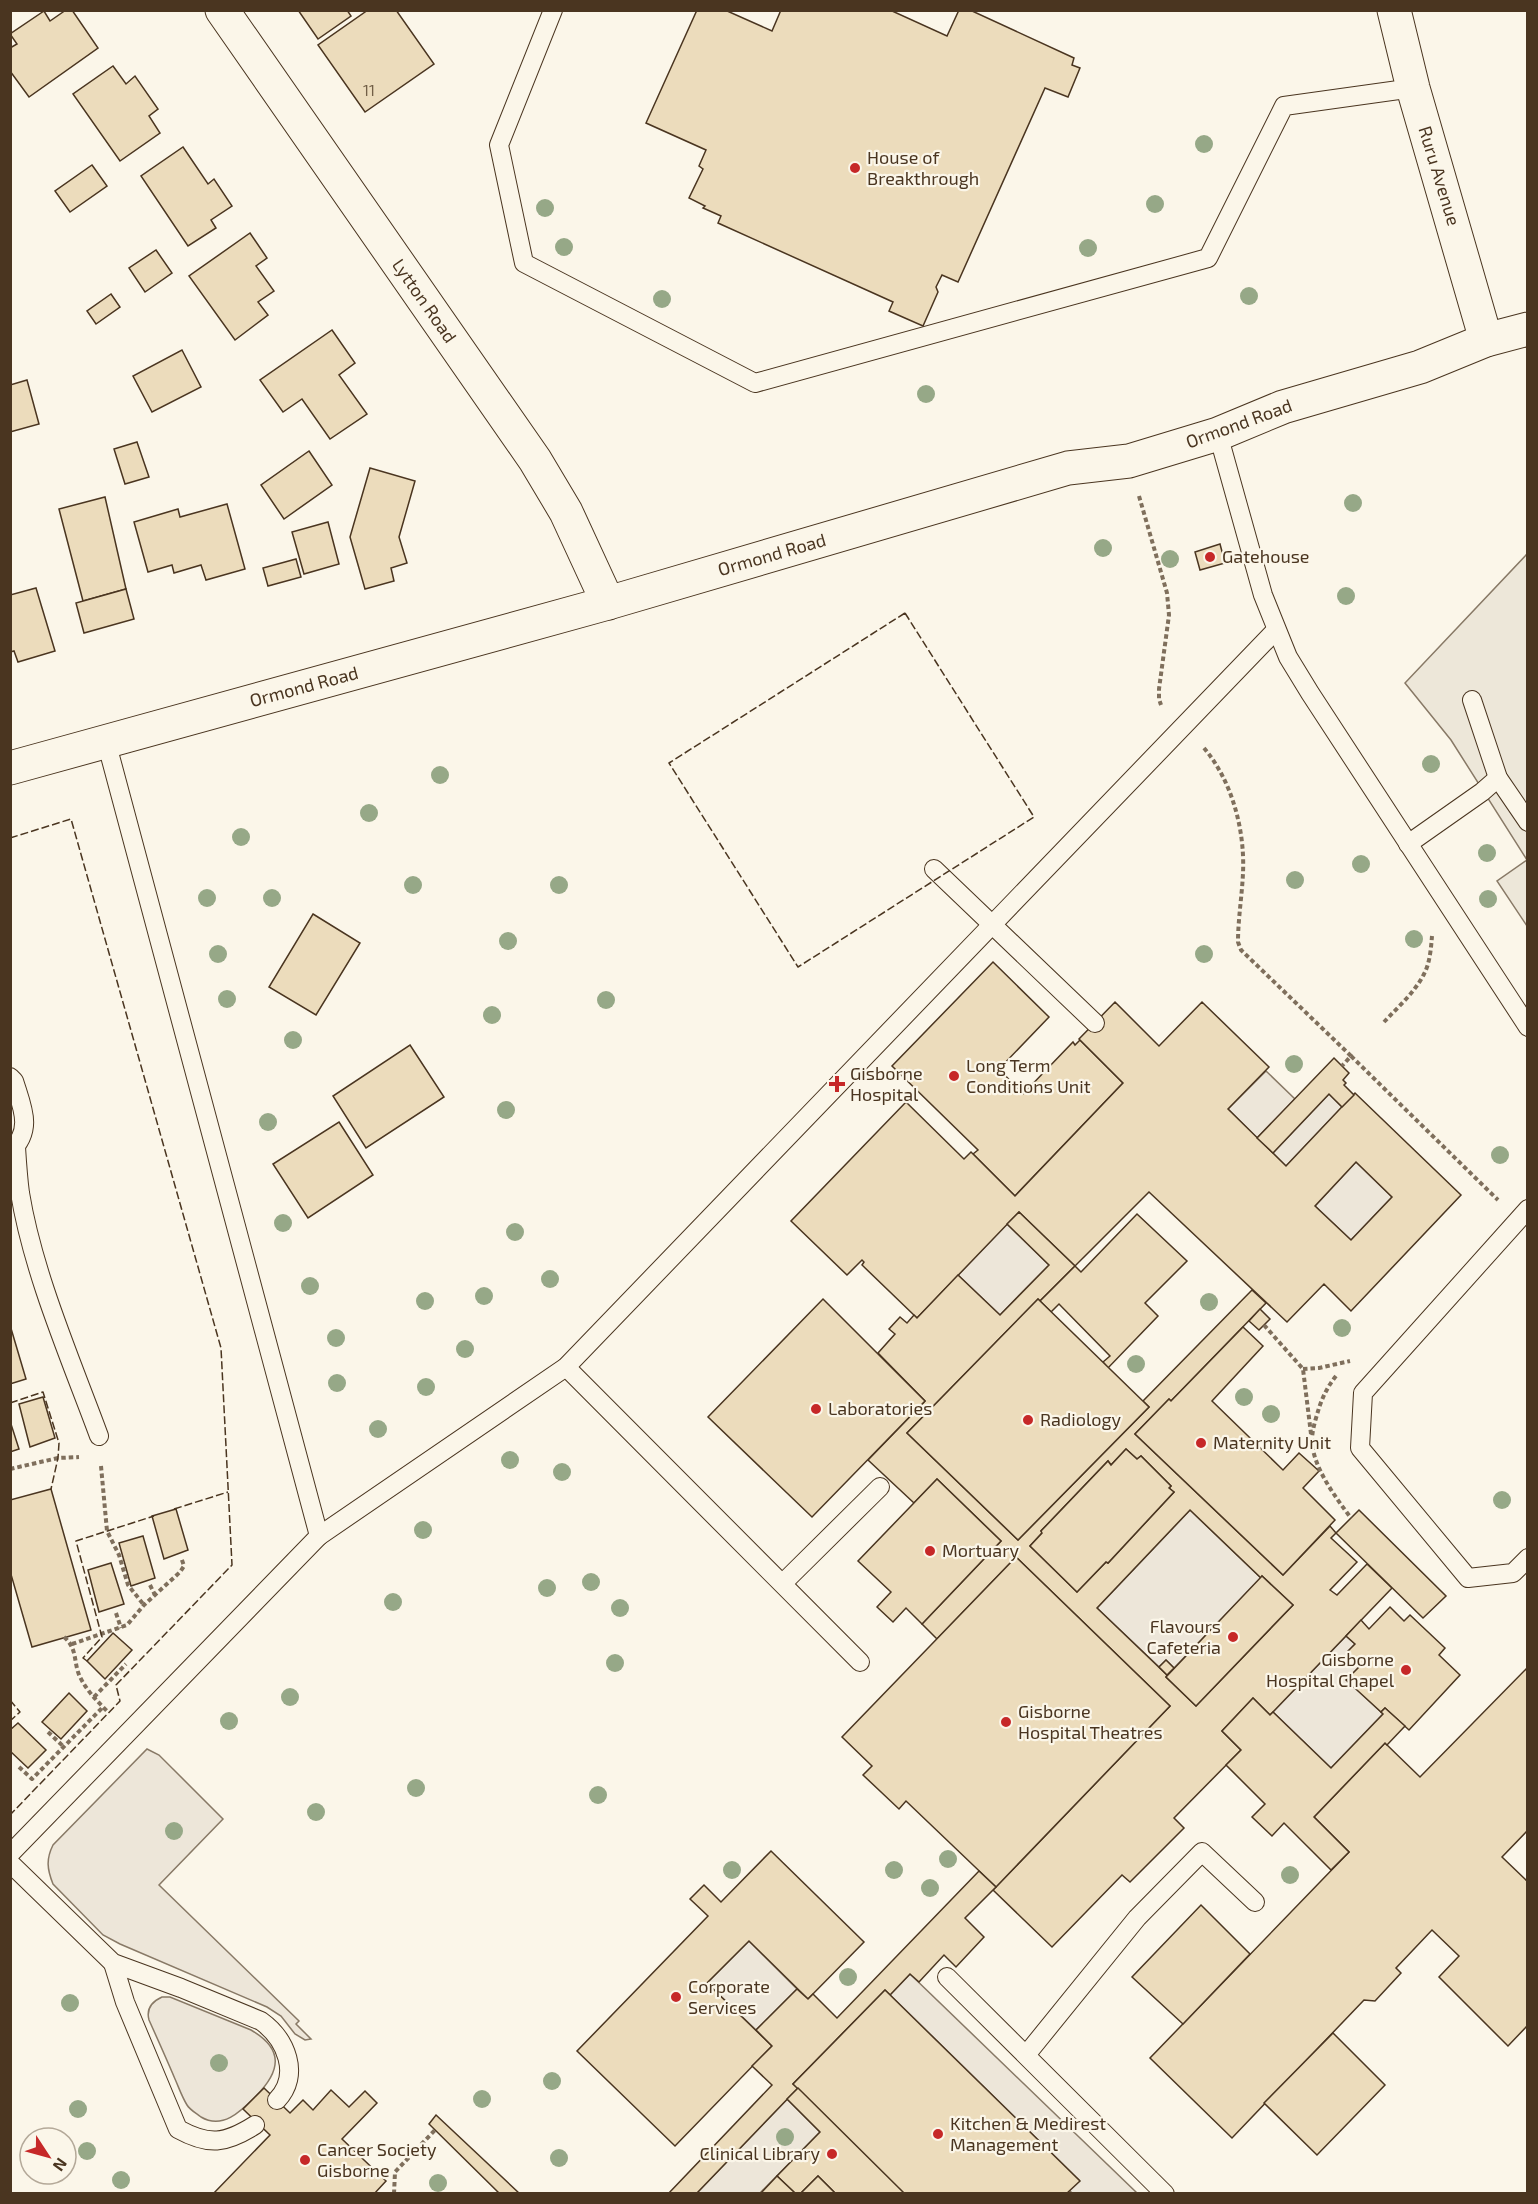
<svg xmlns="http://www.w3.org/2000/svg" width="1538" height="2204" font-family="'Exo 2',sans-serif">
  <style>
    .green { fill: #ede6d9; stroke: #887966; stroke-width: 1.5 }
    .parking { fill: #ede7d9; stroke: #887966; stroke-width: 1.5 }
    .building { fill: #ecdcbc; stroke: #4a3520; stroke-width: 1.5; fill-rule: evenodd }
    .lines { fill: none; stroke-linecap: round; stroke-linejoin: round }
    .lane-casing { stroke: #4a3520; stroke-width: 20 }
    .street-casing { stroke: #4a3520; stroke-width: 35 }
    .secondary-casing { stroke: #4a3520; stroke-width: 35 }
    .path { stroke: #7f6f5c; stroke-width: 4; stroke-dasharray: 4.5 3; stroke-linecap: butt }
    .lane { stroke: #fbf6e9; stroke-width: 18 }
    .street { stroke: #fbf6e9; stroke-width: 33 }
    .secondary { stroke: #fbf6e9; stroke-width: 33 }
    .fence { stroke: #4a3520; stroke-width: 1.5; stroke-dasharray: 8 3; stroke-linecap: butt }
    .tree { fill: #96a887 }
    .poi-dot { fill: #c62828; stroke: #fbf6e9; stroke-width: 2 }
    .labels { text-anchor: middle; stroke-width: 4.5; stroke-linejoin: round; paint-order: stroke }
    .number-label { font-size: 15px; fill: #725f47 }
    .poi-label { font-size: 18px; fill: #4a3520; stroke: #fbf6e9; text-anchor: start }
    .street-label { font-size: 18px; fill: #4a3520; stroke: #fbf6e9 }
  </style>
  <rect width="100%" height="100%" fill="#fbf6e9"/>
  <g class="green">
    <path d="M1266 1071 1295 1099 1257 1138 1228 1109Z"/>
    <path d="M1329 1094 1342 1107 1286 1166 1273 1153Z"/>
    <path d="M1356 1162 1392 1197 1351 1240 1315 1206Z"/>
    <path d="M1007 1224 1049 1265 1000 1315 958 1275Z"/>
    <path d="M1190 1510 1261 1578 1174 1668 1166 1660 1159 1667 1097 1608Z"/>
    <path d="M1346 1636 1355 1644 1348 1652 1361 1665 1347 1680 1383 1714 1331 1768 1273 1712Z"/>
    <path d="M147 1749 159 1755 223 1819 159 1885 299 2021 296 2024 311 2039 305 2040 295 2034 281 2016 267 2007 120 1944 103 1935 53 1884C47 1869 46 1859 53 1845Z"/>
    <path d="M749 1941 797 1989 756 2030 707 1983Z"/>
    <path d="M910 1974 1137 2193H1072L1069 2190 1079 2180 890 1995Z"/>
    <path d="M162 1997H170L251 2030C284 2049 281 2071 256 2096 241 2111 223 2130 201 2117 196 2113 190 2110 187 2105 182 2097 179 2088 175 2079 167 2060 158 2040 149 2020 146 2009 151 2002 162 1997Z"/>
    <path d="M787 2099 820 2132 760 2193 696 2194Z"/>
  </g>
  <g class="parking">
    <path d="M1527 554V860L1451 740 1405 683Z"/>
    <path d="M1527 860V926L1497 881Z"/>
  </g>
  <g class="building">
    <path d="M66 10H72L98 48 29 97 10 71V48L17 44 10 34 44 11 50 21Z"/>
    <path d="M298 10H347L351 16 318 39Z"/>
    <path d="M368 10H396L434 64 365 112 318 45Z"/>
    <path d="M697 10H725L772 31 781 10H890L947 36 959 10H970L1074 58 1072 65 1080 68 1068 97 1045 88 958 282 942 275 936 287 938 292 923 326 889 311 893 302 718 223 721 216 703 208 705 206 689 198 703 169 699 166 706 150 646 123Z"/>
    <path d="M113 66 126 84 135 76 158 109 149 116 160 133 120 161 73 94Z"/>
    <path d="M183 147 208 184 214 179 232 206 211 220 216 228 188 246 141 176Z"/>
    <path d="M92 165 107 186 70 212 55 191Z"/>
    <path d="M250 233 267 258 256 266 274 291 258 302 268 315 235 340 189 276Z"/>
    <path d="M156 250 172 273 145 292 129 268Z"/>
    <path d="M111 294 120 307 96 324 87 311Z"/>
    <path d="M332 330 355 363 339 375 367 414 330 439 302 399 283 412 260 380Z"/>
    <path d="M182 350 201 387 152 412 133 376Z"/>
    <path d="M27 380 39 424 10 432V385Z"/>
    <path d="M137 442 149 477 125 484 114 449Z"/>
    <path d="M309 451 332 485 284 519 261 485Z"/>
    <path d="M370 468 415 481 399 537 407 563 391 568 394 581 365 589 350 537Z"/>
    <path d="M105 497 126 589 83 601 59 509Z"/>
    <path d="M227 504 245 569 206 580 201 565 174 573 172 565 148 572 134 522 178 509 180 517Z"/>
    <path d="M328 522 339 564 304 574 292 532Z"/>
    <path d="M1220 544 1225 563 1200 570 1195 552Z"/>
    <path d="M296 559 301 577 268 586 263 568Z"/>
    <path d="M36 588 55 651 18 662 14 651 10 652V595Z"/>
    <path d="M126 589 134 619 84 633 76 603Z"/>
    <path d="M313 914 360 943 316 1015 269 987Z"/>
    <path d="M993 962 1049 1017 999 1069 1023 1094 1073 1042 1075 1045 1080 1040 1123 1083 1015 1196 973 1154 978 1150 892 1066Z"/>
    <path d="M1115 1002 1159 1046 1202 1002 1269 1067 1228 1109 1286 1166 1355 1093 1461 1195 1351 1311 1324 1284 1287 1322 1149 1192 1075 1266 1019 1212 917 1318 862 1265 864 1262 862 1260 847 1275 791 1221 906 1102 964 1159 971 1152 1015 1196 1123 1083 1079 1039ZM1356 1162 1392 1197 1351 1240 1315 1206Z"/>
    <path d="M410 1045 444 1097 366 1148 333 1096Z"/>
    <path d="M1334 1058 1349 1073 1343 1080 1346 1083 1344 1085 1354 1095 1342 1107 1329 1094 1273 1153 1257 1138Z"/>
    <path d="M339 1122 373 1175 308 1218 273 1164Z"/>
    <path d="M1019 1212 1075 1266 1040 1301 1038 1299 907 1433 1018 1540 1149 1407 1143 1401 1252 1290 1266 1303 1171 1401 1169 1399 1135 1434 1283 1575 1330 1526 1336 1533 1331 1538 1357 1562 1330 1590 1337 1595 1367 1564 1392 1588 1270 1715 1253 1698 1222 1731 1241 1750 1174 1818 1184 1828 1130 1882 1122 1875 1052 1947 993 1890 1170 1706 1016 1557 937 1639 922 1624 1001 1541 937 1479 914 1503 868 1460 925 1401 878 1353 895 1334 889 1329 900 1317 907 1323 914 1315 917 1318 958 1275 1000 1315 1049 1265 1007 1224ZM1126 1449 1137 1459 1141 1456 1171 1486 1169 1488 1174 1492 1108 1563 1106 1562 1077 1592 1030 1546 1042 1533 1041 1531 1108 1461 1111 1465ZM1190 1510 1261 1578 1262 1576 1293 1605 1196 1706 1166 1677 1167 1675 1097 1608Z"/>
    <path d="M1137 1214 1187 1261 1145 1303 1158 1316 1108 1368 1103 1362 1110 1356 1059 1304 1051 1312 1040 1301 1075 1266 1081 1272Z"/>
    <path d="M823 1299 925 1401 812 1517 708 1417Z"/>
    <path d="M1038 1299 1149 1407 1018 1540 907 1433Z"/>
    <path d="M1260 1309 1270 1319 1259 1330 1249 1321Z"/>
    <path d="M10 1325 26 1379 10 1384Z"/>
    <path d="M1243 1327 1263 1346 1212 1401 1283 1470 1299 1453 1319 1471 1303 1488 1335 1520 1283 1575 1135 1434 1169 1399 1171 1401Z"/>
    <path d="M43 1397 55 1438 30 1447 19 1404Z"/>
    <path d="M10 1421 19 1449 10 1452Z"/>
    <path d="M1126 1449 1137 1459 1141 1456 1171 1486 1169 1488 1174 1492 1108 1563 1106 1562 1077 1592 1030 1546 1042 1533 1041 1531 1108 1461 1111 1465Z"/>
    <path d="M937 1479 1001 1541 922 1624 906 1608 893 1622 877 1607 891 1592 858 1561Z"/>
    <path d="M51 1489 91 1630 32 1647 10 1571V1500Z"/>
    <path d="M176 1509 188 1550 164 1559 152 1516Z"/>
    <path d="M1359 1510 1446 1596 1423 1618 1336 1533Z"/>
    <path d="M143 1536 155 1578 131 1586 119 1543Z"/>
    <path d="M1016 1557 1170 1706 996 1887 906 1801 899 1809 863 1775 872 1766 842 1737Z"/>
    <path d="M111 1563 124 1604 99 1612 88 1570Z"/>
    <path d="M1262 1576 1293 1605 1196 1706 1166 1677Z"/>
    <path d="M1390 1607 1404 1621 1410 1615 1445 1648 1439 1655 1460 1675 1409 1730 1385 1708 1381 1712 1346 1680 1361 1665 1347 1652 1355 1644 1346 1636 1361 1620 1369 1629Z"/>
    <path d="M113 1633 132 1650 105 1679 87 1661Z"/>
    <path d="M1166 1660 1174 1668 1167 1675 1159 1667Z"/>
    <path d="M1528 1667V1830L1502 1857 1528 1882V2025L1508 2046 1439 1977 1459 1956 1432 1930 1396 1968 1401 1973 1375 2001 1364 2000 1232 2138 1150 2058 1349 1852 1314 1817 1385 1743 1420 1777Z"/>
    <path d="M69 1693 87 1711 61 1739 42 1722Z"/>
    <path d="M1253 1698 1270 1715 1273 1712 1331 1768 1383 1714 1381 1712 1385 1708 1405 1726 1387 1745 1385 1743 1314 1817 1349 1852 1331 1870 1284 1823 1272 1836 1252 1817 1265 1804 1226 1765 1241 1750 1222 1731Z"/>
    <path d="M18 1723 46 1750 28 1768 10 1751V1730Z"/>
    <path d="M771 1851 864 1942 808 1999 749 1941 707 1983 772 2046 675 2146 577 2051 708 1916 690 1899 704 1885 721 1902Z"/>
    <path d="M979 1871 996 1887 965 1918 984 1937 956 1967 944 1955 919 1982 910 1974 890 1995 885 1990 793 2084 798 2088 696 2194H668L772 2085 752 2066 772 2046 756 2030 797 1989 808 1999 813 1994 837 2018Z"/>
    <path d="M1201 1905 1250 1954 1183 2024 1132 1977Z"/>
    <path d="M885 1990 1080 2181 1066 2194H904L793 2084Z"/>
    <path d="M1333 2033 1385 2085 1317 2155 1264 2103Z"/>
    <path d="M264 2088 290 2113 303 2100 313 2110 331 2090 349 2107 365 2091 377 2103 342 2139 386 2181 374 2194H213L270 2135 243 2109Z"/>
    <path d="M798 2088 904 2193 903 2194H836L818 2176 800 2194H796L777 2176 820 2132 787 2099Z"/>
    <path d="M436 2115 520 2194H500L429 2124Z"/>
    <path d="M777 2176 796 2194H760Z"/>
    <path d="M818 2176 836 2194H800Z"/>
  </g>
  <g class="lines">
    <g class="lane-casing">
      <g id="lane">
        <path d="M553 10 499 145 524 263 755 383 1208 258 1284 106 1413 88"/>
        <path d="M1218 434 1263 595 1288 657 1310 693 1528 1027"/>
        <path d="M1472 700 1498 778 1528 822"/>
        <path d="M1408 844 1482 792 1498 778"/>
        <path d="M934 869 1095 1023"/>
        <path d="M10 1077 14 1081C22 1107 34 1130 10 1152"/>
        <path d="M16 1147C17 1163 18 1178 20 1193 33 1273 71 1360 99 1436"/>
        <path d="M1528 1209 1363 1393 1360 1448 1468 1578 1513 1573 1528 1558"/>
        <path d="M566 1367 860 1662"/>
        <path d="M319 1536 566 1367 1276 630"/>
        <path d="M783 1583 880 1487"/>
        <path d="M10 1854 319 1536 106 741"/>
        <path d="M10 1863 113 1963 181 1988 261 2021C286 2039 301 2075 277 2100"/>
        <path d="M113 1963 125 2002 178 2129C209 2146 225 2144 255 2125"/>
        <path d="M947 1977 1165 2194"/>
        <path d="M1026 2055 1137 1918 1202 1852 1255 1902"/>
      </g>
    </g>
    <g class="street-casing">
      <path id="street" d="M1394 10 1413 88 1486 340"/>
    </g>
    <g class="secondary-casing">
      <g id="secondary">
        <path d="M222 10 535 460 566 512 608 603"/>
        <path d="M10 768 608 603 1068 468 1129 461 1218 434 1283 407 1420 367 1486 340 1528 329"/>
      </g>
    </g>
    <g class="path">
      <path d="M1139 496 1167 593 1169 615 1159 689V699L1161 705"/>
      <path d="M1204 748C1232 781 1245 830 1243 873 1242 896 1238 919 1238 942L1241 950 1351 1056 1342 1066"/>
      <path d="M1384 1022C1398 1007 1415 992 1424 974 1430 963 1431 948 1432 936"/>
      <path d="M1351 1056 1498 1200"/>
      <path d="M1264 1325 1303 1369 1311 1434"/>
      <path d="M1303 1369 1319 1368 1350 1361"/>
      <path d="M1336 1376C1328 1386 1323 1396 1319 1408 1316 1418 1312 1430 1312 1440 1312 1466 1336 1498 1351 1518"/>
      <path d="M101 1466 107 1531 119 1555 128 1585 144 1605"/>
      <path d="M10 1469 58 1458 79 1457"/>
      <path d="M150 1585 155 1595"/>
      <path d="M116 1613 121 1628"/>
      <path d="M64 1637C78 1649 73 1662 80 1677 87 1691 97 1701 108 1712"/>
      <path d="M72 1644 127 1625 144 1605 180 1572 184 1566 181 1557"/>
      <path d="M94 1697 126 1664"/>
      <path d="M48 1732 64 1747"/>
      <path d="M19 1767 32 1779 103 1707"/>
      <path d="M394 2194 395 2172 435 2130"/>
    </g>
    <use href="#lane" class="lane"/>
    <use href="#street" class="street"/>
    <use href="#secondary" class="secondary"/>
    <g class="fence">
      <path d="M905 613 1034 817 798 967 669 763Z"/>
      <path d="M10 838 71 819 221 1348 232 1565 116 1685 120 1701 10 1815"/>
      <path d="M10 1403 43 1392 59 1443 58 1458 51 1489"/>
      <path d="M174 1509 228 1492"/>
      <path d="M87 1661 83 1658 102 1637 76 1541 154 1516"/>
      <path d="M10 1700 20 1712 10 1721"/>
    </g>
  </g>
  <g class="tree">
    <circle cx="1204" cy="144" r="9"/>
    <circle cx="1155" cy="204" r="9"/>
    <circle cx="545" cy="208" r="9"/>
    <circle cx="564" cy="247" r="9"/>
    <circle cx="1088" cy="248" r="9"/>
    <circle cx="1249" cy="296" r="9"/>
    <circle cx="662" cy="299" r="9"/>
    <circle cx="926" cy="394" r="9"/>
    <circle cx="1353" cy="503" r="9"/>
    <circle cx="1103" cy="548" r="9"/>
    <circle cx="1170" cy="559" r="9"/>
    <circle cx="1346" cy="596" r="9"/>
    <circle cx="1431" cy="764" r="9"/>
    <circle cx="440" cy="775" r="9"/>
    <circle cx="369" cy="813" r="9"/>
    <circle cx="241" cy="837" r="9"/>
    <circle cx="1487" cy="853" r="9"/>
    <circle cx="1361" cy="864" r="9"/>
    <circle cx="1295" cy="880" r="9"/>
    <circle cx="413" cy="885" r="9"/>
    <circle cx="559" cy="885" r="9"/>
    <circle cx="207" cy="898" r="9"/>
    <circle cx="272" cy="898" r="9"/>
    <circle cx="1488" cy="899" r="9"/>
    <circle cx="1414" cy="939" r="9"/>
    <circle cx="508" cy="941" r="9"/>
    <circle cx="218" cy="954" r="9"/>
    <circle cx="1204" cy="954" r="9"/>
    <circle cx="227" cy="999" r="9"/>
    <circle cx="606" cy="1000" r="9"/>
    <circle cx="492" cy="1015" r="9"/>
    <circle cx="293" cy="1040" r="9"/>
    <circle cx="1294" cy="1064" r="9"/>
    <circle cx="506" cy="1110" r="9"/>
    <circle cx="268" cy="1122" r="9"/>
    <circle cx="1500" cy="1155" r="9"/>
    <circle cx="283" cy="1223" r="9"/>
    <circle cx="515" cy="1232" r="9"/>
    <circle cx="550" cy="1279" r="9"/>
    <circle cx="310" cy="1286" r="9"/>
    <circle cx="484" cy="1296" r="9"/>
    <circle cx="425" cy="1301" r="9"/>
    <circle cx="1209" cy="1302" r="9"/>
    <circle cx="1342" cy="1328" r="9"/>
    <circle cx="336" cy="1338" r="9"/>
    <circle cx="465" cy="1349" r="9"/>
    <circle cx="1136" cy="1364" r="9"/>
    <circle cx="337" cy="1383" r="9"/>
    <circle cx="426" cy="1387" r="9"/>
    <circle cx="1244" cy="1397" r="9"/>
    <circle cx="1271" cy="1414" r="9"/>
    <circle cx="378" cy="1429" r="9"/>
    <circle cx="510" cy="1460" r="9"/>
    <circle cx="562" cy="1472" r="9"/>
    <circle cx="1502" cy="1500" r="9"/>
    <circle cx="423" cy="1530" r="9"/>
    <circle cx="591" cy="1582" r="9"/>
    <circle cx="547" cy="1588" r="9"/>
    <circle cx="393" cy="1602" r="9"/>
    <circle cx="620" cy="1608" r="9"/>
    <circle cx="615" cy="1663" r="9"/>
    <circle cx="290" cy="1697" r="9"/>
    <circle cx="229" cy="1721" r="9"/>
    <circle cx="416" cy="1788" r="9"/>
    <circle cx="598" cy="1795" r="9"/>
    <circle cx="316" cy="1812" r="9"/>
    <circle cx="174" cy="1831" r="9"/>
    <circle cx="948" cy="1859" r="9"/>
    <circle cx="732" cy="1870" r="9"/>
    <circle cx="894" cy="1870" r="9"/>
    <circle cx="1290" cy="1875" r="9"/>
    <circle cx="930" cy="1888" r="9"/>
    <circle cx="848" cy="1977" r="9"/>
    <circle cx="70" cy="2003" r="9"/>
    <circle cx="219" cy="2063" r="9"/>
    <circle cx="552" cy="2081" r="9"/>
    <circle cx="482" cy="2099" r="9"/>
    <circle cx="78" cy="2109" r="9"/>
    <circle cx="785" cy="2137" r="9"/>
    <circle cx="87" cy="2151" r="9"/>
    <circle cx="559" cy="2158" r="9"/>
    <circle cx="121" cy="2180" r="9"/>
    <circle cx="438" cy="2183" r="9"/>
  </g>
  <g class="poi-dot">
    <circle cx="855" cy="168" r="6"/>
    <circle cx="1210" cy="557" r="6"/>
    <circle cx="954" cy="1076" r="6"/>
    <path d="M834 1075h6v6h6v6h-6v6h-6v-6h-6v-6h6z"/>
    <circle cx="816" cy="1409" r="6"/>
    <circle cx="1028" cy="1420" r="6"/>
    <circle cx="1201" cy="1443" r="6"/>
    <circle cx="930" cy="1551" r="6"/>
    <circle cx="1233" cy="1637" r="6"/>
    <circle cx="1406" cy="1670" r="6"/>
    <circle cx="1006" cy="1722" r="6"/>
    <circle cx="676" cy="1997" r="6"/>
    <circle cx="938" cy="2134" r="6"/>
    <circle cx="832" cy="2154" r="6"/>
    <circle cx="305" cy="2160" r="6"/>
  </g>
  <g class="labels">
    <g class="number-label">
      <text x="369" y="96">11</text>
    </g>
    <g class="poi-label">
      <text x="867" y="164">House of<tspan x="867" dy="21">Breakthrough</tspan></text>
      <text x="1222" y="563">Gatehouse</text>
      <text x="966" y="1072">Long Term<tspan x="966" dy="21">Conditions Unit</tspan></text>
      <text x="850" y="1080">Gisborne<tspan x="850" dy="21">Hospital</tspan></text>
      <text x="828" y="1415">Laboratories</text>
      <text x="1040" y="1426">Radiology</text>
      <text x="1213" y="1449">Maternity Unit</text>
      <text x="942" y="1557">Mortuary</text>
      <text x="1221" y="1633" text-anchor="end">Flavours<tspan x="1221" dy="21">Cafeteria</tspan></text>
      <text x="1394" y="1666" text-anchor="end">Gisborne<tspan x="1394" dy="21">Hospital Chapel</tspan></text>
      <text x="1018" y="1718">Gisborne<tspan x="1018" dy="21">Hospital Theatres</tspan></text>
      <text x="688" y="1993">Corporate<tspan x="688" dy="21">Services</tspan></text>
      <text x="950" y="2130">Kitchen &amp; Medirest<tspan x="950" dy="21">Management</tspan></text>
      <text x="317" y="2156">Cancer Society<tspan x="317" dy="21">Gisborne</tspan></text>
      <text x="820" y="2160" text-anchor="end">Clinical Library</text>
    </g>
    <g class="street-label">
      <text transform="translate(1439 176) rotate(73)" y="6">Ruru Avenue</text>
      <text transform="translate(424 301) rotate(55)" y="6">Lytton Road</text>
      <text transform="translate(1239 424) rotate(-20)" y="6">Ormond Road</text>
      <text transform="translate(772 555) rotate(-16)" y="6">Ormond Road</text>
      <text transform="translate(304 687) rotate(-15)" y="6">Ormond Road</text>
    </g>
  </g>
  <rect width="1538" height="2204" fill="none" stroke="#4a3520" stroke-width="24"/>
  <g transform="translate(48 2156) rotate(126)"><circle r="28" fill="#fbf6e9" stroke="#b4a999" stroke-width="1.5"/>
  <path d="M0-4.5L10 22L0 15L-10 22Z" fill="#c62828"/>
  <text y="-9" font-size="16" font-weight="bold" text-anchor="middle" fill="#4a3520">N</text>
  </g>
</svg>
